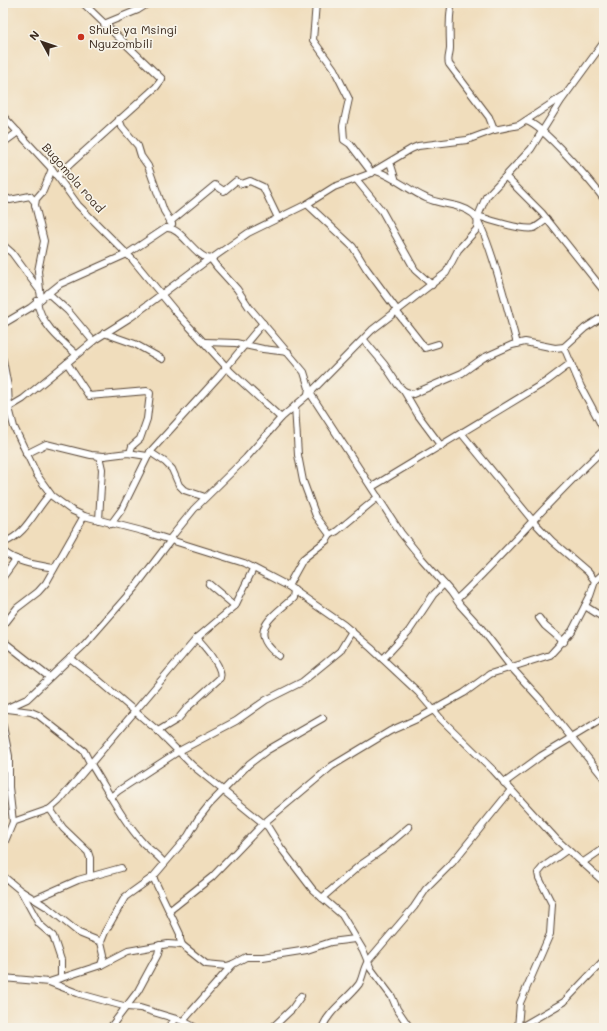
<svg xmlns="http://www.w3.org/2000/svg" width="607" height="1031" font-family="Mali,sans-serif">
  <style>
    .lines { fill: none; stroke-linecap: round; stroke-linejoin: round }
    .minor-casing { stroke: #564536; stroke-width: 8 }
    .minor { stroke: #fff; stroke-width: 6 }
    .poi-dot { fill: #c8321e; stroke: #f7f3e8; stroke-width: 1.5 }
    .labels { text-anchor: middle; stroke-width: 3.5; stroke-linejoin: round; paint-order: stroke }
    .poi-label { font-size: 12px; fill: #3b2a1e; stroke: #f7f3e8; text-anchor: start }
    .street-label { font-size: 12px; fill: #3b2a1e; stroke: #f7f3e8 }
  </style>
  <rect width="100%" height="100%" fill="#f7f3e8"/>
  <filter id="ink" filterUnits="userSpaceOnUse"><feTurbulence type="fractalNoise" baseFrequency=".025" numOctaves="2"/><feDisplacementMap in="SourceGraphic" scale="8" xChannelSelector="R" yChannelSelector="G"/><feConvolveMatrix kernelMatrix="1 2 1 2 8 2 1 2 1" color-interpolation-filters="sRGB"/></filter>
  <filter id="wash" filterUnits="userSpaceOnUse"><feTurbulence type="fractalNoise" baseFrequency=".012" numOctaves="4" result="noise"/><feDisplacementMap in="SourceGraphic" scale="16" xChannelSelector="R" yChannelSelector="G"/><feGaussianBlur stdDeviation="0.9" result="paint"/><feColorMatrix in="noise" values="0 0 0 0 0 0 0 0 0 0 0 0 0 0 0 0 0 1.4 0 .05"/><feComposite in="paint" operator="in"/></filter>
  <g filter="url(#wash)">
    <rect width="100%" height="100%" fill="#f0ddbc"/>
  </g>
  <g filter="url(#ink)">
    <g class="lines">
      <g class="minor-casing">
        <g id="minor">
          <path d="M316 3 313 40 334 69 349 99 343 126 344 140 350 144 372 173"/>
          <path d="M452 3C448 18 450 33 450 48 450 54 447 58 449 64L489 117 494 130"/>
          <path d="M104 24 138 10 149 3"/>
          <path d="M3 116 52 169 78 205 133 260 175 311 231 372 281 418"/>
          <path d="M119 119 122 127 138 146 141 156 148 166 164 211 172 224"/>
          <path d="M526 121C543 125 592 183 604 199"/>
          <path d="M3 143 18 132"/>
          <path d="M390 162 395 178"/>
          <path d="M376 171C395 177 408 190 426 198 440 205 459 203 472 213 486 222 511 322 517 344"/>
          <path d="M57 176 156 87 162 79 83 3"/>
          <path d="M506 177 542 213 604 291"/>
          <path d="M356 179 382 211 415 270 432 285"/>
          <path d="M3 196 10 200 30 196 35 202"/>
          <path d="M307 204 353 247 366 268 397 310"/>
          <path d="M478 216C489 220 524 231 534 228 538 226 543 222 547 219"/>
          <path d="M170 222 215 185 224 191 236 181 242 184 250 181 263 187 278 218"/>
          <path d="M3 245 12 253 40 291"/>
          <path d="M211 259 217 267 237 289 249 307 304 372 309 388 308 394"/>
          <path d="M48 293 68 311 93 341"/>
          <path d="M41 299 38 271 44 241 35 205 36 199 43 191 52 169"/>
          <path d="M37 301C40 323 60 340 76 354"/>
          <path d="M396 311 425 348 438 344"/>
          <path d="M3 324 30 308 60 284 127 254 166 228C181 226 194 257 211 259L248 233 307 204 334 187 369 174 411 149 418 146 467 140 494 130 519 125 563 96"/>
          <path d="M104 333 135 344 162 359"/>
          <path d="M364 340 384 364 398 385 404 391 413 394 462 373 483 358 512 345 525 342 555 348 564 347 585 328 604 316"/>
          <path d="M205 342 236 343 263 349 288 352"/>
          <path d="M564 347 581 387 604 430"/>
          <path d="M3 360 8 387 9 408 14 427 37 475 52 496 71 510 84 516 142 531 244 563 288 586 344 625 371 648 418 692 441 719 493 770 557 840 604 882"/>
          <path d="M67 363 89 396 147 391 150 393 147 419 140 439 132 446 130 453"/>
          <path d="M404 391 418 415 441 446"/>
          <path d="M310 393 401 533 422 559 451 592 460 605 481 628 511 667 541 700 604 778"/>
          <path d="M3 411 23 399 96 339 131 317 209 259"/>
          <path d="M150 452 165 462 172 469 179 485 184 490 205 497"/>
          <path d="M26 454 46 444 91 455 104 456 128 453 147 456"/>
          <path d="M372 487 547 381 571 363"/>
          <path d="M99 520 102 469 99 456"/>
          <path d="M111 524 122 509 150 452 219 376 263 323"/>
          <path d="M330 535 337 531 378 497"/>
          <path d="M169 540 194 509 246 458 281 418 310 393 372 330 446 273 458 250 477 229 478 216 486 197 531 149 561 101 604 42"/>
          <path d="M3 543C27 534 34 511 50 494"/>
          <path d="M3 551C17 563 36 565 54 568"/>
          <path d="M3 577 16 559"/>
          <path d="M595 581 604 573"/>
          <path d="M209 584 235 606"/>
          <path d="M288 586 303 559 327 540 330 535 316 516 303 481 298 455 295 406"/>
          <path d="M457 599C508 551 552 496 604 449"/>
          <path d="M585 606 604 618"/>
          <path d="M539 618 545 626 564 642"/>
          <path d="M3 626 17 608 38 592 46 583 84 516"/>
          <path d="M3 641 49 677"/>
          <path d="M279 656C246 631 272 617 293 598L294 590"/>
          <path d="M70 658 96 678 158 731 193 766 268 827 281 848 313 890 342 915 363 950 371 969 392 997 397 1009 410 1028"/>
          <path d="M383 659 409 631 433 595 444 584"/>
          <path d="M8 709 31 712 38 715 84 751 89 761C107 789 122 820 144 844 151 851 158 855 164 863"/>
          <path d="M3 710 27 699 85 644 136 586 171 540"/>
          <path d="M3 726 9 756V787L13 822 3 846"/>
          <path d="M158 731 178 719 188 707 220 678C224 667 204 646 197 638"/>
          <path d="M504 783 541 756 604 718"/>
          <path d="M111 797 118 791 179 751 236 721 266 700 302 682 340 651 352 631"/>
          <path d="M50 809 63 828 88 852 90 858V877"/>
          <path d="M13 822 50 809 59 801 197 638 235 606 253 569"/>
          <path d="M582 863 604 848"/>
          <path d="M3 876 21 891 39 924 53 936 61 960V978"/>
          <path d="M153 877 180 934V939L182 945"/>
          <path d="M21 891 47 907 79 933 101 942"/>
          <path d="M322 898 359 866 382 850 409 827"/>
          <path d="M35 899 78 880 121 868"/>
          <path d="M169 911 212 877 264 823 332 766 390 731 419 718 464 693 490 674 550 655 572 631 590 596 595 581 588 572 552 541 533 521 462 434"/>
          <path d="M101 965 104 955 101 942 105 932 125 897 153 877 188 836 198 819 209 805 249 764 266 751 323 718"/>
          <path d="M3 978 49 982 80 994 127 1007 140 1008 183 1021 196 1028"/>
          <path d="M49 982 101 965 128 951 168 944 182 945 206 964 227 966 233 964 246 957H263L307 950 331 942 355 939"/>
          <path d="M183 1021 233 964"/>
          <path d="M110 1028 138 991 158 954 160 945"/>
          <path d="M167 1028 176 1019"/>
          <path d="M272 1028 292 1009 301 996"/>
          <path d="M322 1028C330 1009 347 1000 359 984 363 977 363 969 368 961L414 907 426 889 452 863 511 790"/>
          <path d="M518 1028 520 1003 550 934 552 904 539 878 538 873 543 867 567 850"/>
          <path d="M519 1028 564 1002 604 960"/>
        </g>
      </g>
      <use href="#minor" class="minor"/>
    </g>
  </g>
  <circle class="poi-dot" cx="81" cy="37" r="4"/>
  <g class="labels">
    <g class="poi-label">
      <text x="89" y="34">Shule ya Msingi<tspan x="89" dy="14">Nguzombili</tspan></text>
    </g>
    <g class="street-label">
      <text transform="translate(73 178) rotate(49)" y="4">Bugomola road</text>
    </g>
  </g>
  <rect width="607" height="1031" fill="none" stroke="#f7f3e8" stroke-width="16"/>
  <g transform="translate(42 42) rotate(310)" stroke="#f7f3e8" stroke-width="3" paint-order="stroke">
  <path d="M0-3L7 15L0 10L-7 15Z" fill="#3b2a1e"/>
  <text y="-6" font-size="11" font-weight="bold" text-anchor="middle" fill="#3b2a1e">N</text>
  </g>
</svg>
